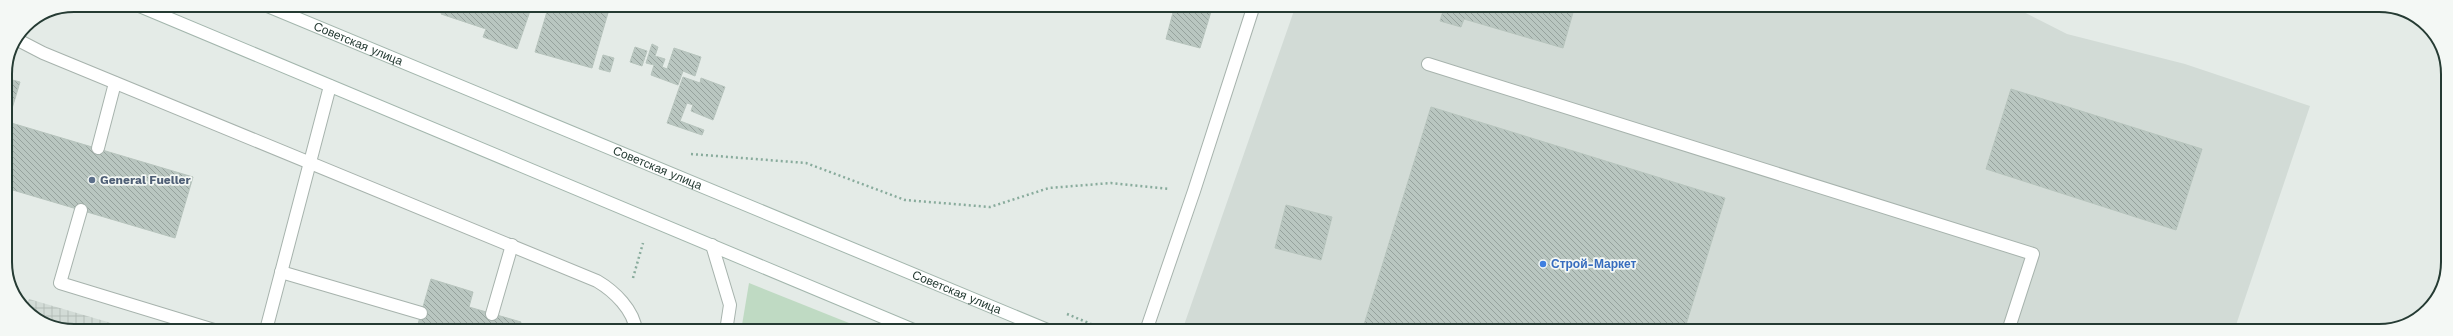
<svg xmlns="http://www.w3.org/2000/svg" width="2453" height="336" font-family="'Work Sans',sans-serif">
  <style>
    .built { fill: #d2dbd6 }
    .industrial { fill: url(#industrial-grid) }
    .green { fill: #bfdac3 }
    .building { fill: url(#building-back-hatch); stroke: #b7c4bd }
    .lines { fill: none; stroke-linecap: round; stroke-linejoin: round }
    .service-casing { stroke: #a7b3ad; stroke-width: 14 }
    .tertiary-casing { stroke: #a7b3ad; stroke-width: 14 }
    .secondary-casing { stroke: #a3b6ad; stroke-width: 14 }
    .path { stroke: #88ab9c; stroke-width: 2.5; stroke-dasharray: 2 3; stroke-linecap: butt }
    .service { stroke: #fff; stroke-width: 12 }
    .tertiary { stroke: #fff; stroke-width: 12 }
    .secondary { stroke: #fff; stroke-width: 12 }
    .service-dot { fill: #5c6f8a; stroke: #f4f8f5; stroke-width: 1.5 }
    .shop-dot { fill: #3f7fe0; stroke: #f4f8f5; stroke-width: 1.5 }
    .labels { text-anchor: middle; stroke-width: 3.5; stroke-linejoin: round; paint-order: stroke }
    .street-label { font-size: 12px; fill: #253b33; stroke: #f4f8f5 }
    .service-label { font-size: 12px; font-weight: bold; fill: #4e5e75; stroke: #f4f8f5; text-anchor: start }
    .shop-label { font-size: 12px; font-weight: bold; fill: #366cbe; stroke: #f4f8f5; text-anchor: start }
    .rim { fill: none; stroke: #253b33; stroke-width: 2 }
  </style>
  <defs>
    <pattern id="industrial-grid" width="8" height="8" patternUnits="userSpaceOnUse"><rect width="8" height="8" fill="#d2dbd6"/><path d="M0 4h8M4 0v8" fill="none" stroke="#b4bdb8"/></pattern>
    <pattern id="building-back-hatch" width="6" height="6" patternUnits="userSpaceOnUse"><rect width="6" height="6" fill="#b9c6c0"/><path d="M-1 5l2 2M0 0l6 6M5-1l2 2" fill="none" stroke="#96a29d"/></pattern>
  </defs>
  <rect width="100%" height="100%" fill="#e4ebe7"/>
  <path class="built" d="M1296 5H2010L2067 34 2185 64 2310 106 2234 331H1189L1183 328Z"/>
  <path class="industrial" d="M29 299 135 330H66L28 314 26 310Z"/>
  <path class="green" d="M749 283 869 331H741Z"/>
  <g class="building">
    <path d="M440 5H525L523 9 530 11 517 49 483 37 486 29 441 14 444 6Z"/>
    <path d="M549 5 610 6 592 68 535 52Z"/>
    <path d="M1175 5H1213L1200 48 1166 39Z"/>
    <path d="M1424 5H1562L1574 9 1563 48 1464 19 1461 27 1440 21 1443 11Z"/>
    <path d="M652 44 658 47 655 56 665 59 662 67 667 69 674 48 701 57 695 76 683 71 678 85 651 75 654 65 646 63Z"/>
    <path d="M635 47 647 51 642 66 630 62Z"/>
    <path d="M603 55 614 58 610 72 599 69Z"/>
    <path d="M683 77 700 83 701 78 725 87 713 120 691 111 693 105 687 103 680 121 704 130 702 135 667 123Z"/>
    <path d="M5 78 20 82 8 122 193 177 175 238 6 188Z"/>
    <path d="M2011 89 2202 149 2176 230 1986 169Z"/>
    <path d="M1431 107 1725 198 1684 331H1362Z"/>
    <path d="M1286 205 1332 217 1321 260 1275 248Z"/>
    <path d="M431 279 473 292 469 307 521 322 518 331H416Z"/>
  </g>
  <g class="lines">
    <g class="service-casing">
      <g id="service">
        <path d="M16 39 43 53 597 281C614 291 634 310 636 331"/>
        <path d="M1428 64 2033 254 2008 331"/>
        <path d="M98 148 115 83"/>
        <path d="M81 210 60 283 214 330"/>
        <path d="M281 272 421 313"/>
        <path d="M492 314 512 245"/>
        <path d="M266 330 330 86"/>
        <path d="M1146 331 1194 191 1254 5"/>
      </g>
    </g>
    <g class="tertiary-casing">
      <path id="tertiary" d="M712 245 730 305 726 331"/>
    </g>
    <g class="secondary-casing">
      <g id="secondary">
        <path d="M137 5 916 331"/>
        <path id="s1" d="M265 5 1050 331"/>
      </g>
    </g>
    <g class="path">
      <path d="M691 154 806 163 905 200 990 207 1049 188 1111 183 1170 189"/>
      <path d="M633 278 643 243"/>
      <path d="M1067 314 1108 331"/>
    </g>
    <use href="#service" class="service"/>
    <use href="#tertiary" class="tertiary"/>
    <use href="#secondary" class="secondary"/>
  </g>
  <circle class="service-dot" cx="92" cy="180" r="4"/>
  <circle class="shop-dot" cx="1543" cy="264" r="4"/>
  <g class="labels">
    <g class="street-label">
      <text dy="4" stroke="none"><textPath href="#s1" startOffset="101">Советская улица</textPath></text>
      <text dy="4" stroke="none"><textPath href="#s1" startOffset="425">Советская улица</textPath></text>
      <text dy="4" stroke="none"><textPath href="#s1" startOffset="749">Советская улица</textPath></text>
    </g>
    <g class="service-label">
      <text x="100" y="184">General Fueller</text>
    </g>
    <g class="shop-label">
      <text x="1551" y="268">Строй-Маркет</text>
    </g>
  </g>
  <path d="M0 0H2453V336H0ZM74 12H2379A62 62 0 0 1 2441 74V262A62 62 0 0 1 2379 324H74A62 62 0 0 1 12 262V74A62 62 0 0 1 74 12Z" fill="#f4f8f5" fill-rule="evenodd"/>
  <path class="rim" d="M74 12H2379A62 62 0 0 1 2441 74V262A62 62 0 0 1 2379 324H74A62 62 0 0 1 12 262V74A62 62 0 0 1 74 12Z"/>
</svg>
